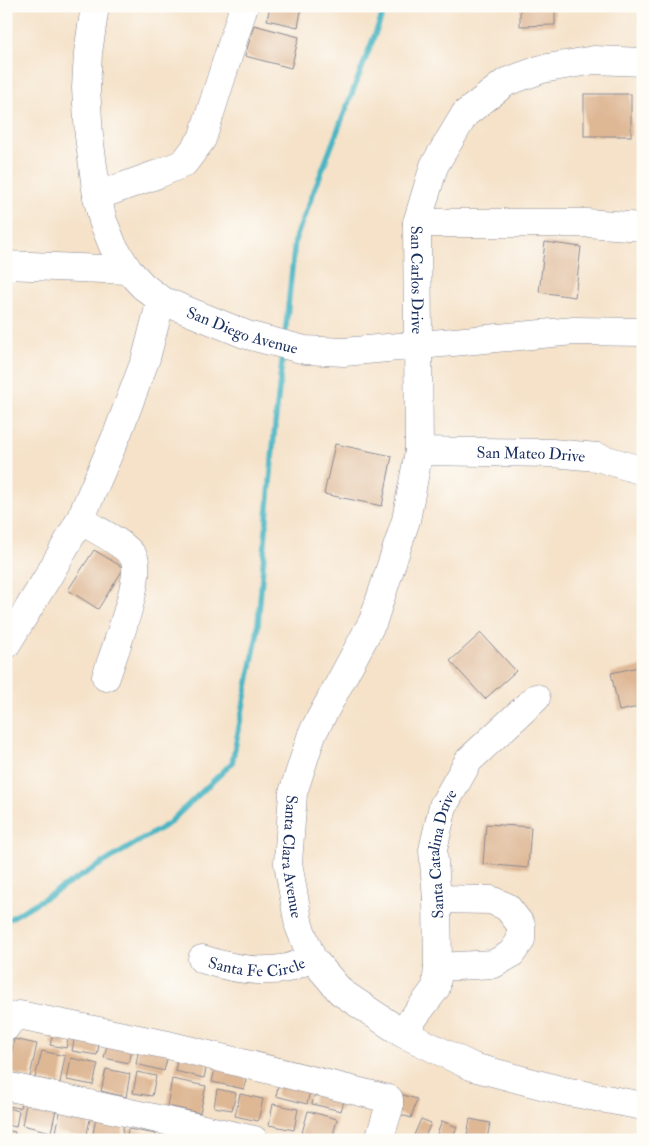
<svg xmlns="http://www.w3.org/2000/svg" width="649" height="1146" font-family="'IM FELL Double Pica',serif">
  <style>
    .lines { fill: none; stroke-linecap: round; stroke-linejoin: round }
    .stream { stroke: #48b5c3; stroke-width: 5.5 }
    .building { fill: #deb794 }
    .minor-casing { stroke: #888894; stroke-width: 29 }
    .minor { stroke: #fff; stroke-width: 28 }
    .labels { text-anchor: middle; stroke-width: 4; stroke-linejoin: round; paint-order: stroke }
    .street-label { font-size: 16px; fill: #1b2f5e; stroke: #fdfcf7 }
  </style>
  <rect width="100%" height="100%" fill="#fdfcf7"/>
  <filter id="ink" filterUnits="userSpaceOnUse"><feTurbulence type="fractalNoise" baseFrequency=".02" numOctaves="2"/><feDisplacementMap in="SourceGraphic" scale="10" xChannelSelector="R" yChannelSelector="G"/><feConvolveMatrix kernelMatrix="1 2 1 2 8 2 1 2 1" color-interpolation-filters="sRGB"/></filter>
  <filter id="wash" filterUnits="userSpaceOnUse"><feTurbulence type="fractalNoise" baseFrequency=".0096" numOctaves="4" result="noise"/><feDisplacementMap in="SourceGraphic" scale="20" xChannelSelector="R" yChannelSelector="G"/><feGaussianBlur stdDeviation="1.12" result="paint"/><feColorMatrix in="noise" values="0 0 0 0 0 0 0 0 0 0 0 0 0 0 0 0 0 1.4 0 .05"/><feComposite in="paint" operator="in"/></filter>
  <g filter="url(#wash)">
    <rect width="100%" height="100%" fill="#f5e2c9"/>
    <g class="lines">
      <g class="stream">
        <path d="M285 336 295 240 386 6"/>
        <path d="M6 921 168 824 232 763 257 636 275 425 283 353"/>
      </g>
    </g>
    <g id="blocks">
      <g class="building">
        <path d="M270 6H302L298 27 267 20Z"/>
        <path d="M520 6H555V25L520 26Z"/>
        <path d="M254 25 299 37 291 68 245 56Z"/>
        <rect x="584" y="94" width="47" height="42"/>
        <path d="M545 242 581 247 575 297 539 292Z"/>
        <path d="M335 444 392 456 382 506 324 494Z"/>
        <path d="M94 550 124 568 98 609 68 590Z"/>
        <path d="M481 633 516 671 485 699 450 661Z"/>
        <path d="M643 666V706L619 711 611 673Z"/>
        <path d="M486 824 531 827 528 868 483 864Z"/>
        <path d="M78 1020 103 1026 97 1055 72 1051Z"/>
        <path d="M111 1026 136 1032 129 1063 104 1058Z"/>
        <path d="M54 1030 69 1034 66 1048 50 1045Z"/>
        <path d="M142 1033 172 1040 164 1071 136 1064Z"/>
        <path d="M14 1039 37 1044 30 1077 11 1073 10 1077 6 1076V1053L11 1054Z"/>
        <path d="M180 1043 210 1050 204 1078 175 1071Z"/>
        <path d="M42 1051 65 1056 60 1083 35 1078Z"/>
        <path d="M219 1051 251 1058 244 1089 212 1082Z"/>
        <path d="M71 1058 98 1064 93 1085 67 1080Z"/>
        <path d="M283 1064 314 1072 307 1104 276 1096Z"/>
        <path d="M106 1069 130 1074 126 1097 101 1091Z"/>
        <path d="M137 1072 156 1076 152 1096 133 1093Z"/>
        <path d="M321 1074 350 1081 341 1111 312 1104Z"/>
        <path d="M172 1079 206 1086 200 1113 167 1106Z"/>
        <path d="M217 1089 236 1093 232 1110 214 1107Z"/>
        <path d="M10 1093 22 1096 20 1108 7 1106Z"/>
        <path d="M396 1093 417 1099 411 1118 390 1111Z"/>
        <path d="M28 1094 58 1101 51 1132 22 1125Z"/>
        <path d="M240 1094 263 1099 258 1121 235 1116Z"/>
        <path d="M62 1103 92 1110 86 1138 56 1132Z"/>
        <path d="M273 1104 298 1109 294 1130 269 1125Z"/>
        <path d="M7 1108 19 1111 16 1127 6 1125Z"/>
        <path d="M97 1111 125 1117 121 1140H92Z"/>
        <path d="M308 1111 337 1119 332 1140H300Z"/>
        <path d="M421 1119 431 1123 424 1139 414 1135Z"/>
        <path d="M470 1119 490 1123 487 1139 467 1135Z"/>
        <path d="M442 1121 457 1127 452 1139 437 1134Z"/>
        <path d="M161 1126 182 1130 180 1140H159Z"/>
        <path d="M128 1129 156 1134 155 1140H126Z"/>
        <path d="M6 1130 15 1132 14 1140H6Z"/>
      </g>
    </g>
  </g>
  <g filter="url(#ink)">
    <use href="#blocks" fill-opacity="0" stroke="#888894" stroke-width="1"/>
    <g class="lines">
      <g class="minor-casing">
        <g id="minor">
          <path id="s1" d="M95 6 88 53 86 88 89 136 97 196 103 221 113 246 128 270 143 286 161 300 247 335 305 350 344 352 574 331 643 332"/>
          <path id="s2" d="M643 62 594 60 542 69 506 82 465 114 434 166 417 223 419 451 406 520 373 621 312 734 293 793 288 863 299 926 312 958 341 992 402 1033 473 1067 564 1091 643 1106"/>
          <path d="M97 196 158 174 184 163 202 139 244 6"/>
          <path d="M417 223H586L643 227"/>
          <path d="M6 265 128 270"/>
          <path id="s3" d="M419 451 552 453 597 457 643 471"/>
          <path d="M80 520C94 529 127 544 134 558 143 577 113 655 106 677"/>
          <path d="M6 645 49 575 80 520 118 432 146 358 161 300"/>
          <path d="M437 899 491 900 507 907 521 925V940L511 954 494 964 438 967"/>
          <path id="s4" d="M202 959C229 968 258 974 287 968 295 966 304 961 312 958"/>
          <path d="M6 1027 7 1023 19 1015 168 1045 389 1099V1108L379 1140"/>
          <path id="s5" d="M402 1033 436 988 438 967 437 899 433 850 443 806 469 760 536 698"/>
          <path d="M6 1086 254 1140"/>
        </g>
      </g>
      <use href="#minor" class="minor"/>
    </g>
  </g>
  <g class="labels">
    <g class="street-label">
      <text dy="6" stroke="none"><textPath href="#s2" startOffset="369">San Carlos Drive</textPath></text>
      <text dy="6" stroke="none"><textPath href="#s1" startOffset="404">San Diego Avenue</textPath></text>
      <text dy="6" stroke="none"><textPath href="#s3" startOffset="112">San Mateo Drive</textPath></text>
      <text dy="6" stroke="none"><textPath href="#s5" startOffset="192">Santa Catalina Drive</textPath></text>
      <text dy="6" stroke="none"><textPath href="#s2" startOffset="971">Santa Clara Avenue</textPath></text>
      <text dy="6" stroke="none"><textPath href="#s4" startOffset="56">Santa Fe Circle</textPath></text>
    </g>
  </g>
  <rect width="649" height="1146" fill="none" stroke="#fdfcf7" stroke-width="25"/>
</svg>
